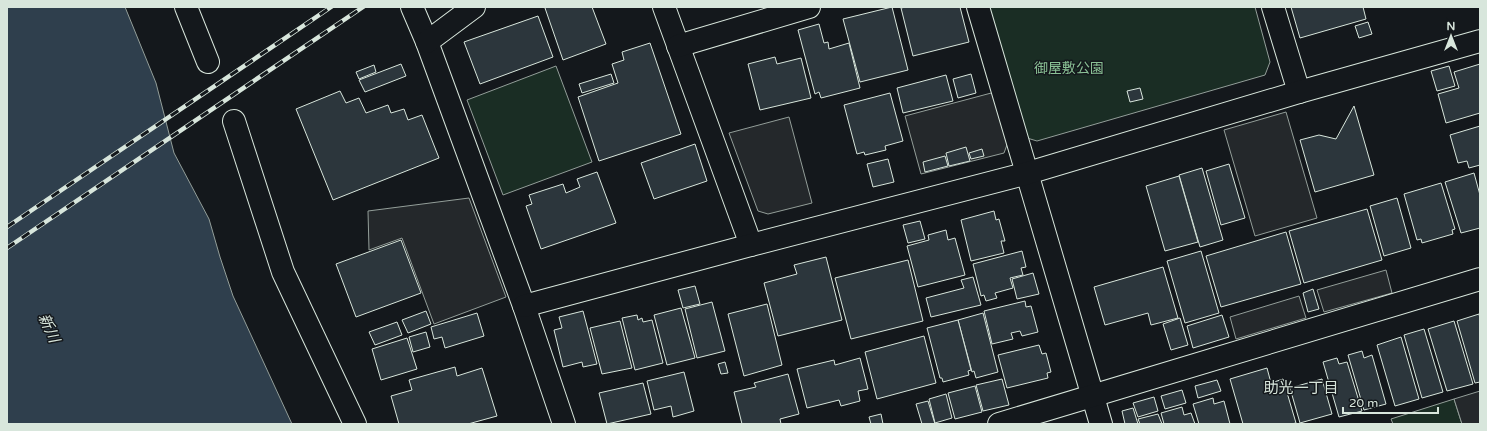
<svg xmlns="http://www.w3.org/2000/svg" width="1487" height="431" font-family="'Varela Round','Noto Sans JP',sans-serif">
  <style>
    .green { fill: #1a2d24; stroke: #939e99 }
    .parking { fill: #24282b; stroke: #939e99 }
    .water { fill: #2f3f4d; stroke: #939e99 }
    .building { fill: #2c363c; stroke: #d8e6dc }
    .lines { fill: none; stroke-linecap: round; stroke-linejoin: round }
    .minor-casing { stroke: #d8e6dc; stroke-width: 24 }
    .minor { stroke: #14181c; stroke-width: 22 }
    .rail-casing { stroke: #d8e6dc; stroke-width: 4.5 }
    .rail { stroke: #14181c; stroke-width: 3; stroke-dasharray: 9; stroke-linecap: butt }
    .labels { text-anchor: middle; stroke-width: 3; stroke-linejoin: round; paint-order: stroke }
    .park-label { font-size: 14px; fill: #8ac095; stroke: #14181c }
    .water-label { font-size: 15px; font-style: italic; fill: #d8e6dc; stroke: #14181c }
    .neighbourhood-label { font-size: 15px; fill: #d8e6dc; stroke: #14181c }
  </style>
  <rect width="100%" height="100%" fill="#14181c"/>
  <g class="green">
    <path d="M986 7H1255L1270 62 1265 75 1037 141 1027 138Z"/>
    <path d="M556 66 592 162 503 195 467 100Z"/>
    <path d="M1454 399 1462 424H1393L1391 419Z"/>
  </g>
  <g class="parking">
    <path d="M995 92 1008 142 1004 153 921 174 905 116Z"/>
    <path d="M1286 112 1317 218 1255 236 1224 130Z"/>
    <path d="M789 117 812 203 768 214 758 211 729 133Z"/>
    <path d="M469 198 506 297 434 324 402 238 369 250 368 211Z"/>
    <path d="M1386 270 1392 293 1324 312 1317 290Z"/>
    <path d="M1299 296 1306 318 1236 339 1230 317Z"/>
    <path d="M1480 391V424H1462L1454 399Z"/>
  </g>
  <path class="water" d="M7 7H125L156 83 174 153 209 219 220 257 233 296 292 424H7Z"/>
  <g class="building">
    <path d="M547 7H592L606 44 563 60 545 8Z"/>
    <path d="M892 7 908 70 860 82 843 19Z"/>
    <path d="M906 7H960L969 42 913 56 901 8Z"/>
    <path d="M1291 7H1363L1366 19 1300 38Z"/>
    <path d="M538 16 553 57 480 84 464 42Z"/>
    <path d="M1368 22 1372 34 1359 38 1355 26Z"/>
    <path d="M819 24 824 43 828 42 829 49 849 43 860 88 821 98 819 92 815 94 798 30Z"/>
    <path d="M650 43 681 134 599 161 578 97 618 83 612 64 624 60 622 52Z"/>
    <path d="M775 57 777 64 801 58 811 98 760 110 748 64Z"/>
    <path d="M401 64 406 76 365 92 359 80Z"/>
    <path d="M1480 64V113L1446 123 1438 94 1459 88 1454 72Z"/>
    <path d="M374 65 376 72 359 79 356 72Z"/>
    <path d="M1449 66 1455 86 1437 91 1431 71Z"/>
    <path d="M611 74 614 83 582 93 579 84Z"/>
    <path d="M971 74 976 93 958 98 953 79Z"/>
    <path d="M946 75 953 101 903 113 897 88Z"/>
    <path d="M1140 88 1143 99 1130 102 1127 91Z"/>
    <path d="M340 91 346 103 359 98 366 113 388 105 391 113 404 109 408 120 422 115 439 158 333 200 296 109Z"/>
    <path d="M890 93 903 141 885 146 886 150 865 155 864 152 857 154 844 105Z"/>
    <path d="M1354 106 1374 175 1315 192 1300 140 1319 135 1336 139Z"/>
    <path d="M1480 126V165L1469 168 1467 161 1458 163 1450 135Z"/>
    <path d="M695 144 707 181 654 199 641 163Z"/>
    <path d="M966 147 970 161 949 166 946 153Z"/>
    <path d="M982 149 984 156 971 159 969 153Z"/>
    <path d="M945 156 948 166 925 172 923 162Z"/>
    <path d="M888 159 894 182 873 187 867 164Z"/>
    <path d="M1229 164 1245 218 1221 225 1206 171Z"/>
    <path d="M1202 168 1223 240 1200 247 1179 175Z"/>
    <path d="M597 172 616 223 541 249 526 206 532 204 529 195 563 184 566 193 580 187 577 179Z"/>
    <path d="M1474 173 1480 195V228L1461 233 1445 182Z"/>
    <path d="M1179 176 1198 242 1165 251 1146 186Z"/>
    <path d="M1441 183 1455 229 1452 230 1453 234 1422 243 1421 239 1417 240 1404 194Z"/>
    <path d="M1397 198 1411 248 1384 256 1370 206Z"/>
    <path d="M1367 209 1382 260 1304 283 1289 231Z"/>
    <path d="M994 211 996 220 999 219 1005 241H1001L1004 253 971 261 961 220Z"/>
    <path d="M920 221 925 239 908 243 903 225Z"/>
    <path d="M946 230 948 240 955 238 965 275 918 287 907 246 929 240 928 235Z"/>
    <path d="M1286 232 1301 284 1221 307 1206 256Z"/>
    <path d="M401 240 421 293 356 317 336 264Z"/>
    <path d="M1022 251 1026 267 1021 268 1023 275 1010 278 1013 288 995 293 997 298 986 301 984 295 981 296 973 264Z"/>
    <path d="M1201 251 1219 313 1185 323 1167 261Z"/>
    <path d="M826 257 842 320 778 336 764 283 797 274 794 265Z"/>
    <path d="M908 260 923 321 851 339 835 278Z"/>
    <path d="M1163 267 1178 318 1151 325 1148 313 1105 325 1094 287Z"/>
    <path d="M1033 273 1039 294 1017 299 1012 279Z"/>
    <path d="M973 277 981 305 931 317 926 298 964 288 961 280Z"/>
    <path d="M695 286 700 304 683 308 678 290Z"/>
    <path d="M1313 289 1319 309 1308 312 1303 293Z"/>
    <path d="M1025 301 1026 307 1031 306 1038 332 1022 336 1020 331 1011 333 1013 339 992 344 984 311Z"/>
    <path d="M712 302 725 351 697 358 685 309Z"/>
    <path d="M767 304 782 365 744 376 728 314Z"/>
    <path d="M681 308 695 358 667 365 654 315Z"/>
    <path d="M426 311 431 324 408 333 402 320Z"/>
    <path d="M583 311 597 364 583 367 582 362 563 367 554 330 562 328 559 317Z"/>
    <path d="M477 313 484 336 445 348 442 337 434 339 431 327Z"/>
    <path d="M983 313 998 372 976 378 974 371 972 372 958 320Z"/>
    <path d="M1479 314 1480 319V382L1475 383 1457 321Z"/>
    <path d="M637 315 638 320 642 318 643 322 652 320 663 363 635 370 622 318Z"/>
    <path d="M1222 315 1229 337 1193 348 1187 326Z"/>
    <path d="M1180 318 1188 345 1171 350 1163 324Z"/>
    <path d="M958 320 971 370 968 371 969 375 943 382 942 378H940L927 328Z"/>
    <path d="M620 321 632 368 602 374 590 328Z"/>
    <path d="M1454 321 1473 384 1447 391 1428 329Z"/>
    <path d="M397 322 402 335 375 345 369 332Z"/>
    <path d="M1424 329 1443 392 1422 398 1404 335Z"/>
    <path d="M426 332 430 347 413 352 409 337Z"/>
    <path d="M924 336 936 383 877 399 865 352Z"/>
    <path d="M1401 337 1419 399 1395 406 1377 345Z"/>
    <path d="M407 338 417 369 381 380 372 349Z"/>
    <path d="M1039 345 1042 354 1046 353 1051 372 1047 373 1048 378 1007 388 998 355Z"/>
    <path d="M1362 351 1364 358 1372 355 1386 404 1364 410 1348 355Z"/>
    <path d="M860 358 868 389 858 391 860 401 841 406 839 400 807 408 797 369 834 360 835 365Z"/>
    <path d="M1337 358 1339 364 1347 362 1362 411 1339 417 1323 362Z"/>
    <path d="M725 362 728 373 721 374 718 364Z"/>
    <path d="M455 367 457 376 482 368 497 416 468 424H399L391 396 412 390 409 380Z"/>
    <path d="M1267 368 1271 383 1283 379 1296 423 1291 424H1243L1230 379Z"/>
    <path d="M684 372 694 411 673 417 671 406 654 410 647 381Z"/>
    <path d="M788 374 799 414 780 419 781 424H742L734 392 756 387 754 383Z"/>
    <path d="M1002 379 1009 405 983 411 976 385Z"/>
    <path d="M1322 379 1332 414 1300 423 1290 388Z"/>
    <path d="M1217 380 1221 391 1198 398 1195 386Z"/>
    <path d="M643 383 651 414 607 424 599 393Z"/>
    <path d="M975 386 982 412 955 419 948 393Z"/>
    <path d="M1182 390 1186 403 1165 409 1161 396Z"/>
    <path d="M946 394 952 418 935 423 929 399Z"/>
    <path d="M1154 397 1158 411 1138 417 1133 403Z"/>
    <path d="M1213 398 1214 404 1224 401 1230 424H1199L1193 404Z"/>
    <path d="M928 401 935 424H922L916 404Z"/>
    <path d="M1182 407 1184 415 1191 413 1195 424H1164L1161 413Z"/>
    <path d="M1133 408 1138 424H1125L1122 411Z"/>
    <path d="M881 414 883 424H871L869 417Z"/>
    <path d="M1158 414 1162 424H1140L1138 419Z"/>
  </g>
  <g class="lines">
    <g class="minor-casing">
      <g id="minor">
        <path d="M186 7 208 62"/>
        <path d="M412 7 427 42 524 306 564 424"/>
        <path d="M664 7 751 245"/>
        <path d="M978 7 1101 424"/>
        <path d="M1273 7 1299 92"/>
        <path d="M427 42 474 7"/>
        <path d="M678 46 809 7"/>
        <path d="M234 121 283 272 355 424"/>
        <path d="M524 306 751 245 1028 173 1299 92 1480 41"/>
        <path d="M999 424 1480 279"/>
      </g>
    </g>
    <use href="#minor" class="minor"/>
    <g class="rail-casing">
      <g id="rail">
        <path d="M7 227 331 7"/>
        <path d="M7 248 363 7"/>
      </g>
    </g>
    <use href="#rail" class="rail"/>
  </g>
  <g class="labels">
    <g class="park-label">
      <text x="1069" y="73">御屋敷公園</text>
    </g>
    <g class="water-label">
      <text transform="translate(49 328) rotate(66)" y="5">新川</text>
    </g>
    <g class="neighbourhood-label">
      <text x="1301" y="393">助光一丁目</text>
    </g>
  </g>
  <rect width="1487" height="431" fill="none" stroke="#d8e6dc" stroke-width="16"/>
  <g transform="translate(1451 36)" stroke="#14181c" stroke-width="3" paint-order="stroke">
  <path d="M0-3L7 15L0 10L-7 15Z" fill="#d8e6dc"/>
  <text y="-6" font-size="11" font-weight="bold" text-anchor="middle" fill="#d8e6dc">N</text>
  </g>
  <path d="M1343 407v6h95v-6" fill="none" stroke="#d8e6dc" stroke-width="2"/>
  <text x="1349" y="407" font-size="12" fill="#d8e6dc" stroke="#14181c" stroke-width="3" paint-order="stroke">20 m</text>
</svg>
